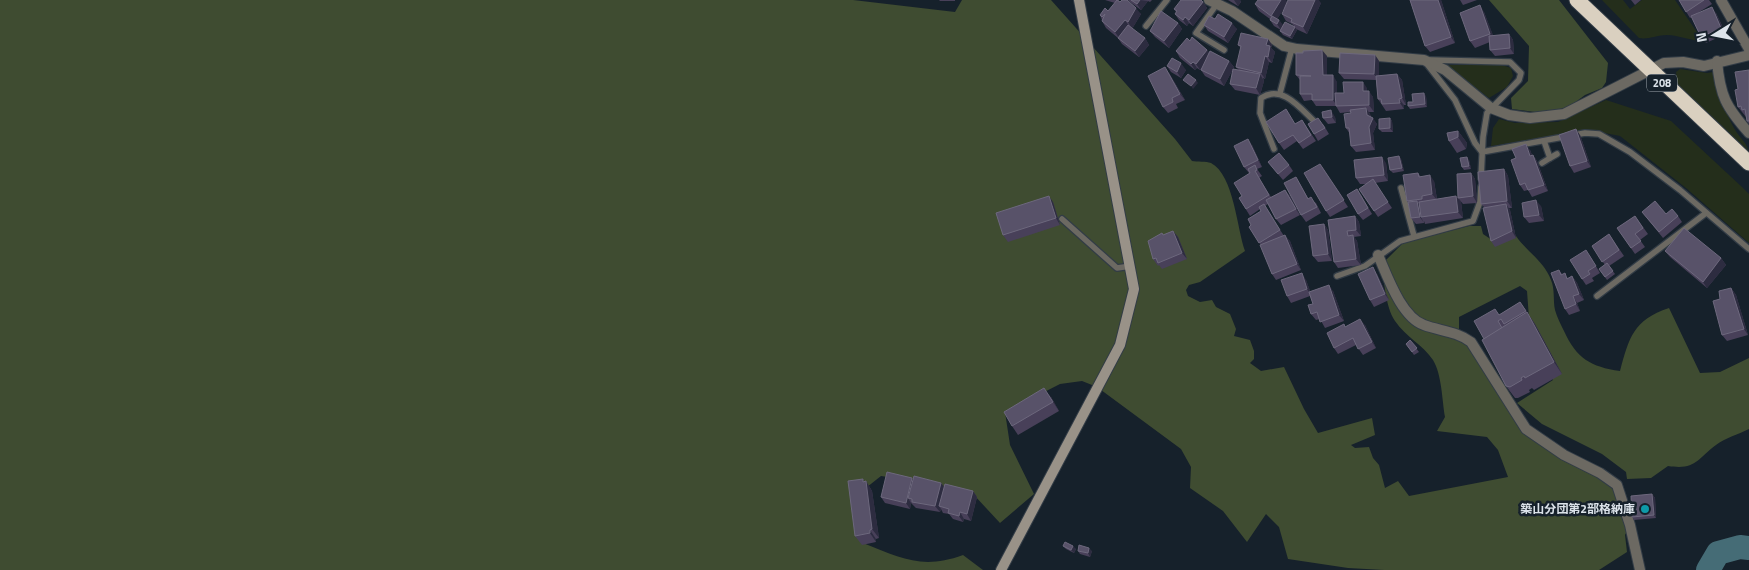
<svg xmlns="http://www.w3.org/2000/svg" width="1749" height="570" font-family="'Titillium Web','Noto Sans JP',sans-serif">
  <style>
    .green { fill: #242e1b }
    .forest { fill: #3f4c31 }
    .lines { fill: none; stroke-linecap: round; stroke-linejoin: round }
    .river { stroke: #456c76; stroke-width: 24 }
    .lane-casing { stroke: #323c46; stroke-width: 8 }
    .street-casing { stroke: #323c46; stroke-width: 12 }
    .secondary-casing { stroke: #323c46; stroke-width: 12 }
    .highway-casing { stroke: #323c46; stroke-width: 17 }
    .lane { stroke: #6c6962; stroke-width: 5.5 }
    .street { stroke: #6c6962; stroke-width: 10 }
    .secondary { stroke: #999288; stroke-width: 10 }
    .highway { stroke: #dad0c0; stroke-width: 15 }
    .wall { fill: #484059; fill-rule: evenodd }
    .shaded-wall { fill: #2d2c40 }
    .building { fill: #585269; stroke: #6d687d }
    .culture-dot { fill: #0f9aa8; stroke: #16212b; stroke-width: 2 }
    .labels { text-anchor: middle; stroke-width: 5; stroke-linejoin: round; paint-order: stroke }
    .shield { fill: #16212b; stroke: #a1a9b1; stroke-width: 1 }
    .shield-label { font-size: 11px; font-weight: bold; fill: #dce3ea }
    .poi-label { font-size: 12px; font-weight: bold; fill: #dce3ea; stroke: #16212b; text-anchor: end }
  </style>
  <rect width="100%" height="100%" fill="#16212b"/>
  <g class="green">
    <path d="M1602 0H1623L1630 9 1642 0H1675L1703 41C1690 41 1679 35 1667 35 1657 35 1648 40 1639 38Z"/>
    <path d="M1446 65H1502L1511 68 1513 76 1507 87 1489 98Z"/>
    <path d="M1680 69 1707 73 1720 71V75H1724C1721 92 1725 113 1734 128 1741 141 1749 142 1749 158L1678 88 1676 72Z"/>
    <path d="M1606 100 1671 121 1742 187 1749 194V243L1686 188 1620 136 1589 130 1491 146 1493 128 1499 119 1515 123 1558 122Z"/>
  </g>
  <g class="forest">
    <path d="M0 0H853L955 12 962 0H1051L1175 139 1192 161C1197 162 1206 161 1211 163 1234 175 1237 229 1245 251L1200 282 1189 285 1186 290 1188 296 1200 302 1212 300 1216 307 1230 314 1236 329 1234 336 1250 340 1254 351V359L1250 363 1261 371 1284 367 1304 409 1318 433 1372 418 1375 435 1351 445 1355 448 1369 447 1373 458 1379 465 1385 488 1398 481 1409 496 1508 477 1498 450 1487 437 1437 431 1445 417C1442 400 1442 375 1433 360 1423 345 1406 337 1395 321 1385 306 1385 282 1381 265L1403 243 1469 226H1481L1483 234 1492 240 1516 236C1527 252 1544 261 1551 280 1555 289 1553 301 1555 310 1557 317 1561 325 1564 331 1576 358 1591 367 1620 371 1629 338 1633 320 1669 308L1700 373 1720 372 1749 358V429C1739 434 1725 438 1716 445 1696 460 1696 470 1668 466L1651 478 1627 479 1626 472 1602 454 1542 424 1517 403 1553 380 1530 332 1527 291 1520 286 1459 317V334L1526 429 1617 485 1630 525 1625 535 1627 552 1599 570H1384L1348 568 1288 559 1279 527 1266 514 1247 542 1223 511 1190 488 1191 467 1181 449 1097 387 1082 381 1060 384 1005 412 1010 445 1034 494 1000 523 974 495 922 482 881 476 852 499 863 543C901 558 922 570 963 555L983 570H0Z"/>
    <path d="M1489 0H1559L1608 63 1606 82 1602 88 1585 95 1569 107 1542 113 1512 109 1511 98 1528 81 1529 46Z"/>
  </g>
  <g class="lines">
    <path class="river" d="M1708 570 1718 553 1740 547 1749 548"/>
    <g class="lane-casing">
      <g id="lane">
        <path d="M1217 4 1196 33 1224 50"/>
        <path d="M1146 26 1167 0"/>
        <path d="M1431 60 1510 62 1521 73 1519 80 1487 113 1483 137 1481 178"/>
        <path d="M1427 64 1455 100 1475 143 1482 152 1585 133 1599 134 1630 152 1680 190 1749 249"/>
        <path d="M1280 93 1292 48"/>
        <path d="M1274 149 1260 113 1261 98C1282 84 1300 108 1315 122"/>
        <path d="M1550 158 1557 154"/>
        <path d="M1542 163 1550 158 1544 141"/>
        <path d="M1401 188 1414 236"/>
        <path d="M1062 219 1117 268 1131 266"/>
        <path d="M1337 276 1365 266 1400 241 1473 221 1480 202 1481 187"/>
        <path d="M1597 296 1706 213"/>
      </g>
    </g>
    <g class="street-casing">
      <g id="street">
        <path d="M1209 0 1232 11 1284 46 1297 49 1424 60 1445 70 1491 108 1509 115 1530 118 1564 114 1664 63 1683 62 1704 66 1749 55"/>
        <path d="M1721 0 1749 49"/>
        <path d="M1717 61C1720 96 1726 107 1749 133"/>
        <path d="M1378 255C1387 275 1401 317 1424 325 1440 331 1456 331 1471 342L1526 429 1564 455 1600 473 1617 485 1630 525 1640 570"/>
      </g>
    </g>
    <g class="secondary-casing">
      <path id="secondary" d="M1001 570 1120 345 1134 289 1079 0"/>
    </g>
    <g class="highway-casing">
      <path id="highway" d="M1577 0 1749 163"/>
    </g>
    <use href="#lane" class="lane"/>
    <use href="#street" class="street"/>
    <use href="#secondary" class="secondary"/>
    <use href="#highway" class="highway"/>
  </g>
  <g class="wall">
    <path d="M939 0H955V1H940Z"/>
    <path d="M1105 0H1119V1L1141 14 1132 29 1145 38 1149 45 1139 57 1122 44 1118 38 1106 28 1102 21V20L1100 15 1108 11 1115 3Z"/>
    <path d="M1128 0H1152L1150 2 1148 1 1141 10 1130 2Z"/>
    <path d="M1228 0H1240L1241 2 1238 6Z"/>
    <path d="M1410 0H1441L1455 43 1430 52 1425 46Z"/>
    <path d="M1460 0H1477L1463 5Z"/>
    <path d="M1631 0H1641L1635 5Z"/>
    <path d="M1679 0H1709L1712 4 1696 14 1716 13 1726 34 1706 43 1701 37 1692 17 1690 18Z"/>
    <path d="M1203 2 1207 8 1193 26 1189 23 1187 26 1179 20 1175 14 1176 12 1174 9Z"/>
    <path d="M1287 2 1321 3 1307 34 1296 29 1297 30 1292 39 1283 35 1280 31 1281 30 1274 26 1270 20V19L1259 11 1255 4ZM1285 7 1282 14 1286 21 1292 24 1294 26H1283L1279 20 1277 19Z"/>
    <path d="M1484 12 1493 36 1509 34 1513 40 1514 54 1495 56 1490 50V42L1475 48 1470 41Z"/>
    <path d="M1215 19 1237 29 1228 43 1208 31 1204 25Z"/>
    <path d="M1178 23 1182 29 1169 48 1155 37 1150 31Z"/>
    <path d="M1268 39 1272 45 1271 48 1275 52 1272 63 1269 62 1265 79 1263 78 1264 81 1260 95 1235 90 1230 84 1239 70 1236 67 1241 48 1238 45Z"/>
    <path d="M1190 41 1207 50 1209 53 1229 61 1234 67 1224 86 1205 76 1201 70 1202 69 1200 70 1197 68 1195 70 1180 58 1176 51Z"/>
    <path d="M1375 55 1379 61V76L1397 74 1402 80 1406 105H1404V109L1386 111 1378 99 1376 80 1344 79 1339 73Z"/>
    <path d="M1327 56V75L1337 82V93H1344L1367 88V91L1373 97 1374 112H1369L1370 114 1371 117 1377 124 1373 133 1375 150 1356 152 1351 146 1350 134 1346 128 1351 112 1340 113 1336 106H1316L1312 100 1304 101 1300 94V80L1296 75Z"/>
    <path d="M1167 66 1186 70 1181 78 1171 72Z"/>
    <path d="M1749 70V124L1747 121 1746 117 1738 107V89Z"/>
    <path d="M1169 73 1185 100 1176 104 1178 108 1168 113 1163 107Z"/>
    <path d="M1426 96 1427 107 1410 109 1408 106Z"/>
    <path d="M1322 112 1335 117 1336 123 1328 124 1323 118Z"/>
    <path d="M1390 118 1392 121 1393 132H1382L1379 129Z"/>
    <path d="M1302 120 1316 141 1303 149 1297 141 1284 150 1279 143 1296 123Z"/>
    <path d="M1323 124 1329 134 1318 141 1314 134Z"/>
    <path d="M1458 131 1467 143 1466 149 1457 153 1449 141Z"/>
    <path d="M1580 135 1591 167 1574 173 1570 166Z"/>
    <path d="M1252 145 1262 167 1257 169 1262 176 1259 178 1271 197 1285 190 1290 196 1300 215 1281 225 1276 219 1268 204 1265 206 1284 236 1290 241 1301 270 1276 280 1272 274 1261 245 1249 227 1251 225 1261 211 1260 209 1250 216 1239 198 1242 196 1249 173 1244 167Z"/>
    <path d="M1530 150 1532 155H1533L1537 161 1548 191 1532 197 1528 190 1524 191 1520 185 1516 158Z"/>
    <path d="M1399 156 1401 159 1404 171 1393 173 1390 170Z"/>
    <path d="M1469 160 1471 169 1464 170 1462 167Z"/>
    <path d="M1268 162 1289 165 1293 171 1283 180Z"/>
    <path d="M1386 163 1388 181 1375 183 1392 208 1378 217 1359 189 1366 184H1360L1356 178Z"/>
    <path d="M1320 164 1348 207 1330 217 1326 211Z"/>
    <path d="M1504 169 1508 176 1512 208H1509L1510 210 1516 238 1495 247 1491 241 1484 207 1481 204Z"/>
    <path d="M1418 173 1421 177 1434 181 1437 199 1456 196 1461 202 1463 218 1425 224 1424 221V223L1416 224 1411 218 1409 203 1407 201Z"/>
    <path d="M1471 173 1475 179 1477 203 1463 204 1458 198Z"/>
    <path d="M1300 184 1308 198 1316 203 1321 213 1306 222 1301 215Z"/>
    <path d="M1361 195 1372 214 1363 220 1358 214Z"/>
    <path d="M1053 202 1060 225 1008 242 1003 235Z"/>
    <path d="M1541 206 1544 221 1529 223 1524 217Z"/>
    <path d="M1642 212 1666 214 1678 216 1682 222 1663 238Z"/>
    <path d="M1355 216 1359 222 1361 236 1354 237 1357 241 1361 265 1338 268 1334 262 1328 220Z"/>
    <path d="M1635 216 1648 234 1640 240 1645 247 1635 254 1617 228Z"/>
    <path d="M1324 224 1328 230 1332 261 1318 262 1313 256Z"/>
    <path d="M1173 231 1178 237 1187 259 1162 269 1159 265 1158 266 1153 259 1162 233 1163 235Z"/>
    <path d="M1609 234 1624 256 1609 266 1615 274 1607 280 1599 269 1605 265 1592 246Z"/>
    <path d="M1665 251 1721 258 1726 265 1707 288 1670 257Z"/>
    <path d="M1590 256 1600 273 1592 278 1594 281 1586 285 1582 279Z"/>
    <path d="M1559 270 1562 274 1568 278 1572 276 1577 283 1584 300 1577 303 1580 311 1569 315 1565 309Z"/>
    <path d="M1377 274 1389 300 1374 307 1370 300Z"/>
    <path d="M1306 280 1310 291H1333L1344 321 1325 328 1320 319 1316 320 1311 314 1313 304 1310 296 1291 303 1287 296Z"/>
    <path d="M1731 288 1736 295 1748 335 1727 341 1722 335 1720 299Z"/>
    <path d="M1520 302 1535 324 1562 374 1534 390 1532 388 1529 390 1530 392 1518 398H1515L1506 386 1484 339 1495 309 1499 315Z"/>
    <path d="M1344 324 1345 327 1365 325 1376 348 1363 355 1356 345 1338 354 1334 348Z"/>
    <path d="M1410 340 1419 352 1414 355 1406 344Z"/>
    <path d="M1051 397 1059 411 1018 435 1012 426Z"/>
    <path d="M913 480 941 483 944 487 973 491 977 497 971 521 964 519 963 522 953 519 949 514 943 513 941 509 940 512 916 508 911 503 910 509 885 503 881 497Z"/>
    <path d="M866 481 872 491 879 538 876 539V542L862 545 855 536 864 482Z"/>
    <path d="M1652 494 1655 498 1656 518 1634 520 1632 517Z"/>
    <path d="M1063 546 1076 549 1074 553 1066 549Z"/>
    <path d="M1078 551H1092L1090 557 1080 554Z"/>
  </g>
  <g class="shaded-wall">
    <path d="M1140 0 1148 1 1141 10 1137 4Z"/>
    <path d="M1234 0H1240L1241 2 1238 6Z"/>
    <path d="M1281 0H1286L1288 3 1275 22 1271 16Z"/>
    <path d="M1315 0H1319L1321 3 1307 34 1303 27Z"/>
    <path d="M1438 0H1441L1455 43 1451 37Z"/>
    <path d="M1203 2 1207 8 1193 26 1189 20Z"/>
    <path d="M1480 5 1484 12 1495 40 1490 34Z"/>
    <path d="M1712 7 1716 13 1726 34 1721 28Z"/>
    <path d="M1136 8 1141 14 1132 29 1128 22Z"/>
    <path d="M1185 17 1189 23 1187 26 1183 20Z"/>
    <path d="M1125 20 1129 26 1119 38 1115 32Z"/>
    <path d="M1279 20 1284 26 1281 30 1277 24Z"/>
    <path d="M1178 23 1182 29 1169 48 1164 41Z"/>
    <path d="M1232 23 1237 29 1228 43 1224 37Z"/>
    <path d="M1295 27 1297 30 1292 39 1290 36Z"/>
    <path d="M1509 34 1513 40 1514 54 1510 48Z"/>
    <path d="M1145 38 1149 45 1139 57 1135 51Z"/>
    <path d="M1268 39 1272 45 1271 48 1275 52 1272 63 1268 57 1266 45Z"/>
    <path d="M1207 50 1212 56 1200 70 1196 64Z"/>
    <path d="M1322 50 1327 56V82L1323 75Z"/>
    <path d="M1375 55 1379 61V80L1374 74Z"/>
    <path d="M1265 56 1269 62 1265 79 1261 73Z"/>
    <path d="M1229 61 1234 67 1224 86 1220 79Z"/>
    <path d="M1193 62 1197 68 1195 70 1191 64Z"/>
    <path d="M1181 63 1186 70 1181 78 1177 72Z"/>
    <path d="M1165 67 1169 73 1185 100 1180 94Z"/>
    <path d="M1260 74 1264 81 1260 95 1256 88Z"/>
    <path d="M1397 74 1402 80 1406 105 1402 98Z"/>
    <path d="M1333 75 1337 82V106L1333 100Z"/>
    <path d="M1196 80 1198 83 1193 89 1191 86Z"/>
    <path d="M1363 82 1367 88V97L1363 91Z"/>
    <path d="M1369 91 1373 97 1374 112 1369 105Z"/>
    <path d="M1424 93 1426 96 1427 107 1425 104Z"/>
    <path d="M1399 99 1404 105V109L1400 103Z"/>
    <path d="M1366 108 1370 114 1371 121 1367 115Z"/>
    <path d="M1331 110 1335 117 1336 123 1332 117Z"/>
    <path d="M1373 118 1377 124 1373 133 1375 150 1371 143 1369 127Z"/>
    <path d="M1390 118 1392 121 1393 132 1390 128Z"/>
    <path d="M1576 129 1580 135 1591 167 1587 161Z"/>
    <path d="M1458 131 1467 143 1466 149 1458 137Z"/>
    <path d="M1248 139 1252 145 1262 167 1258 160Z"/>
    <path d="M1526 144 1530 150 1535 162 1530 156Z"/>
    <path d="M1533 155 1537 161 1548 191 1544 185Z"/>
    <path d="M1399 156 1401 159 1404 171 1402 168Z"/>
    <path d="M1382 157 1386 163 1388 181 1384 175Z"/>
    <path d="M1467 157 1469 160 1471 169 1469 166Z"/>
    <path d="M1504 169 1508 176 1512 208 1507 201Z"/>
    <path d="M1471 173 1475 179 1477 203 1473 196Z"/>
    <path d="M1430 175 1434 181 1437 200 1432 194Z"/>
    <path d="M1285 190 1290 196 1300 215 1296 209Z"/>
    <path d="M1049 196 1053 202 1060 225 1056 218Z"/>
    <path d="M1456 196 1461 202 1463 218 1458 212Z"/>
    <path d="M1536 200 1541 206 1544 221 1539 215Z"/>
    <path d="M1417 201 1421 207V217L1424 223 1420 217Z"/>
    <path d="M1506 204 1510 210 1516 238 1512 231Z"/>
    <path d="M1355 216 1359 222 1361 236 1356 230Z"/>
    <path d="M1324 224 1328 230 1332 261 1328 254Z"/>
    <path d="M1173 231 1178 237 1187 259 1182 253Z"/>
    <path d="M1285 235 1290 241 1301 270 1297 264Z"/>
    <path d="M1353 235 1357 241 1361 265 1356 259Z"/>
    <path d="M1721 258 1726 265 1707 288 1703 282Z"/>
    <path d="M1373 267 1377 274 1389 300 1385 294Z"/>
    <path d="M1302 273 1306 280 1312 296 1307 289Z"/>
    <path d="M1572 276 1577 283 1584 300 1579 294Z"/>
    <path d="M1329 285 1333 291 1344 321 1339 315Z"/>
    <path d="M1731 288 1736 295 1748 335 1744 329Z"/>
    <path d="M1573 296 1577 303 1580 311 1576 304Z"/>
    <path d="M1520 302 1535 324 1562 374 1554 362Z"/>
    <path d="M1360 319 1365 325 1376 348 1372 342Z"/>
    <path d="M1044 388 1051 397 1059 411 1053 402Z"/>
    <path d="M912 478 916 484 908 498 911 503 910 509 906 503Z"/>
    <path d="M863 479 866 484V481L872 491 879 538 872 529Z"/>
    <path d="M941 483 946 489 939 506 941 509 940 512 935 506Z"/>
    <path d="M973 491 977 497 971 521 967 514Z"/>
    <path d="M1652 494 1655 498 1656 518 1654 515Z"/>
    <path d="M960 512 964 519 963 522 959 516Z"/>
    <path d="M870 530 876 539V542L870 533Z"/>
    <path d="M1073 546 1076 549 1074 553 1071 550Z"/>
    <path d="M1089 548 1092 551 1090 557 1088 553Z"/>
  </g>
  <g class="building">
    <path d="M1117 0 1120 2 1122 0H1127L1136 8 1128 22 1125 20 1115 32 1102 21 1105 14 1102 17 1100 15 1105 8 1108 11Z"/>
    <path d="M1131 0H1140L1137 4Z"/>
    <path d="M1181 0H1201L1203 2 1189 20 1185 17 1183 20 1175 14 1177 11 1174 9Z"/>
    <path d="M1258 0H1281L1271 16 1255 4Z"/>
    <path d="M1288 0H1315L1303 27 1291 22 1292 19 1282 14Z"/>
    <path d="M1410 0H1438L1451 37 1425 46Z"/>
    <path d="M1679 0H1704L1686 12Z"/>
    <path d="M1480 5 1490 34 1470 41 1460 13Z"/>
    <path d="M1712 7 1721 28 1701 37 1691 16Z"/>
    <path d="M1161 11 1178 23 1164 41 1150 31Z"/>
    <path d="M1218 14 1232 23 1224 37 1204 25 1209 16 1215 19Z"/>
    <path d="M1272 16 1279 20 1277 24 1270 20Z"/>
    <path d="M1285 22 1295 27 1290 36 1280 31Z"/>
    <path d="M1128 25 1145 38 1135 51 1118 38Z"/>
    <path d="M1241 33 1268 39 1266 45 1270 46 1268 57 1265 56 1261 73 1236 67 1241 46 1238 45Z"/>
    <path d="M1509 34 1510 48 1490 50 1489 36Z"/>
    <path d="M1192 37 1207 50 1196 64 1193 62 1191 64 1176 51 1187 38 1190 41Z"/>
    <path d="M1322 50 1323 75H1333V100H1312V94H1300V76H1311L1296 75V53H1303V51Z"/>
    <path d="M1210 51 1229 61 1220 79 1201 70Z"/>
    <path d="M1340 53 1375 55 1374 74 1339 73Z"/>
    <path d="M1172 58 1181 63 1177 72 1167 66Z"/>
    <path d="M1165 67 1180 94 1172 98 1173 102 1163 107 1148 76Z"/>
    <path d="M1233 69 1260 74 1256 88 1230 84Z"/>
    <path d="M1749 70V121H1747L1745 109 1742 110 1741 106 1738 107 1735 90 1738 89 1735 72Z"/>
    <path d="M1188 74 1196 80 1191 86 1183 80Z"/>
    <path d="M1397 74 1402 98 1399 99 1400 103 1382 104 1381 99H1378L1376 76Z"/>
    <path d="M1343 82H1363V91H1369V105L1336 106 1335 93H1344Z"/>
    <path d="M1424 93 1425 104 1408 106V102H1413L1412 94Z"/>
    <path d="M1366 108 1367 115 1373 118 1369 127 1371 143 1351 146 1349 128H1346L1344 114 1351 113 1350 110Z"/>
    <path d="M1286 109 1295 124 1302 120 1311 135 1299 143 1293 135 1279 143 1266 122Z"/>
    <path d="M1331 110 1332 117 1323 118 1322 112Z"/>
    <path d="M1318 118 1325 128 1314 134 1308 124Z"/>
    <path d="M1390 118V128L1379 129V119Z"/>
    <path d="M1576 129 1587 161 1570 166 1559 135Z"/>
    <path d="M1458 131V137L1449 141 1447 133Z"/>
    <path d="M1248 139 1258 160 1244 167 1234 146Z"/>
    <path d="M1526 144 1530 156 1533 155 1544 185 1528 190 1525 183 1520 185 1511 160 1516 158 1512 149Z"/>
    <path d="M1279 153 1289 165 1278 174 1268 162Z"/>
    <path d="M1399 156 1402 168 1390 170 1388 158Z"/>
    <path d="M1382 157 1384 175 1356 178 1354 160Z"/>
    <path d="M1467 157 1469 166 1462 167 1460 158Z"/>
    <path d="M1320 164 1344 200 1326 211 1304 173Z"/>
    <path d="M1255 165 1257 170 1255 171 1269 195 1246 209 1239 198 1242 196 1234 183 1250 173 1248 169Z"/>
    <path d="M1504 169 1507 201 1481 204 1478 172Z"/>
    <path d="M1418 173 1419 177 1430 175 1432 194 1422 196V199L1407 201 1403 175Z"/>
    <path d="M1471 173 1473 196 1458 198 1457 174Z"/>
    <path d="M1296 177 1308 199 1311 197 1317 207 1301 215 1284 183Z"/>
    <path d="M1373 179 1388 202 1374 211 1359 189Z"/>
    <path d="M1357 189 1368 208 1358 214 1347 195Z"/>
    <path d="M1285 190 1296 209 1276 219 1266 200Z"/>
    <path d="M1049 196 1056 218 1003 235 996 213Z"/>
    <path d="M1456 196 1458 212 1421 217 1419 202Z"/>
    <path d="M1536 200 1539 215 1524 217 1522 203Z"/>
    <path d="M1417 201 1420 217 1411 218 1408 202Z"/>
    <path d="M1655 201 1666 214 1672 209 1678 216 1659 232 1642 212Z"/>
    <path d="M1264 204 1280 230 1259 243 1249 227 1251 225 1248 219 1261 211 1259 207Z"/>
    <path d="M1506 204 1512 231 1491 241 1483 208Z"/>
    <path d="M1355 216 1356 230 1347 231 1348 236 1353 235 1356 259 1334 262 1328 220Z"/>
    <path d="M1635 216 1643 228 1635 234 1641 241 1631 248 1617 228Z"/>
    <path d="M1324 224 1328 254 1313 256 1309 226Z"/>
    <path d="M1684 228 1721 258 1703 282 1665 251Z"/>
    <path d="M1173 231 1182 253 1158 263 1156 258 1153 259 1148 241 1162 233 1163 235Z"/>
    <path d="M1609 234 1619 250 1602 262 1592 246Z"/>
    <path d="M1285 235 1297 264 1272 274 1260 245Z"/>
    <path d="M1586 250 1596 266 1588 271 1590 274 1582 279 1570 260Z"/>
    <path d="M1607 263 1613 271 1605 277 1599 269Z"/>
    <path d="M1373 267 1385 294 1370 300 1358 274Z"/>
    <path d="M1559 270 1561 275 1565 273 1567 279 1572 276 1579 294 1573 296 1576 304 1565 309 1551 273Z"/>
    <path d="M1302 273 1307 289 1287 296 1281 280Z"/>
    <path d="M1329 285 1339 315 1320 322 1317 312 1311 314 1308 305 1313 304 1309 292Z"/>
    <path d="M1731 288 1744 329 1722 335 1713 301 1720 299 1719 291Z"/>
    <path d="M1520 302 1526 311 1504 324 1501 319 1498 321 1502 328 1484 339 1474 321 1495 309 1499 315Z"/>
    <path d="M1527 312 1554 362 1525 378 1524 376 1521 378 1522 380 1510 387 1506 386 1482 340Z"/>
    <path d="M1360 319 1372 342 1358 349 1353 338 1334 348 1327 333 1344 324 1345 327Z"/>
    <path d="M1410 340 1417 348 1412 352 1406 344Z"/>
    <path d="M1044 388 1053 402 1012 426 1004 412Z"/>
    <path d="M887 472 912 478 906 503 881 497Z"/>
    <path d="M914 476 941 483 935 506 912 502V499L908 498Z"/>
    <path d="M863 479V482L866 481 872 529 870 530V533L855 536 848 481Z"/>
    <path d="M945 484 973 491 967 514 960 512 959 516 948 513 949 509 939 506Z"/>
    <path d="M1652 494 1654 515 1632 517 1631 496Z"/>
    <path d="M1065 542 1073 546 1071 550 1063 546Z"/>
    <path d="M1079 545 1089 548 1088 553 1078 551Z"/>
  </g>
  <circle class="culture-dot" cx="1645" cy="509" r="5"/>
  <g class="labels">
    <rect class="shield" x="1647" y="74.5" width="30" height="17" rx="4"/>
    <g class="shield-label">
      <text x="1662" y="87">208</text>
    </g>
    <g class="poi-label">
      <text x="1635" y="513">築山分団第2部格納庫</text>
    </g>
  </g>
  <g transform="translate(1714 35) rotate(260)" stroke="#16212b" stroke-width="4" paint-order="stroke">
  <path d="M0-4L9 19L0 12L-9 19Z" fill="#dce3ea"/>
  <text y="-8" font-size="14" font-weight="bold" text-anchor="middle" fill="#dce3ea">N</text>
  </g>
</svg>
